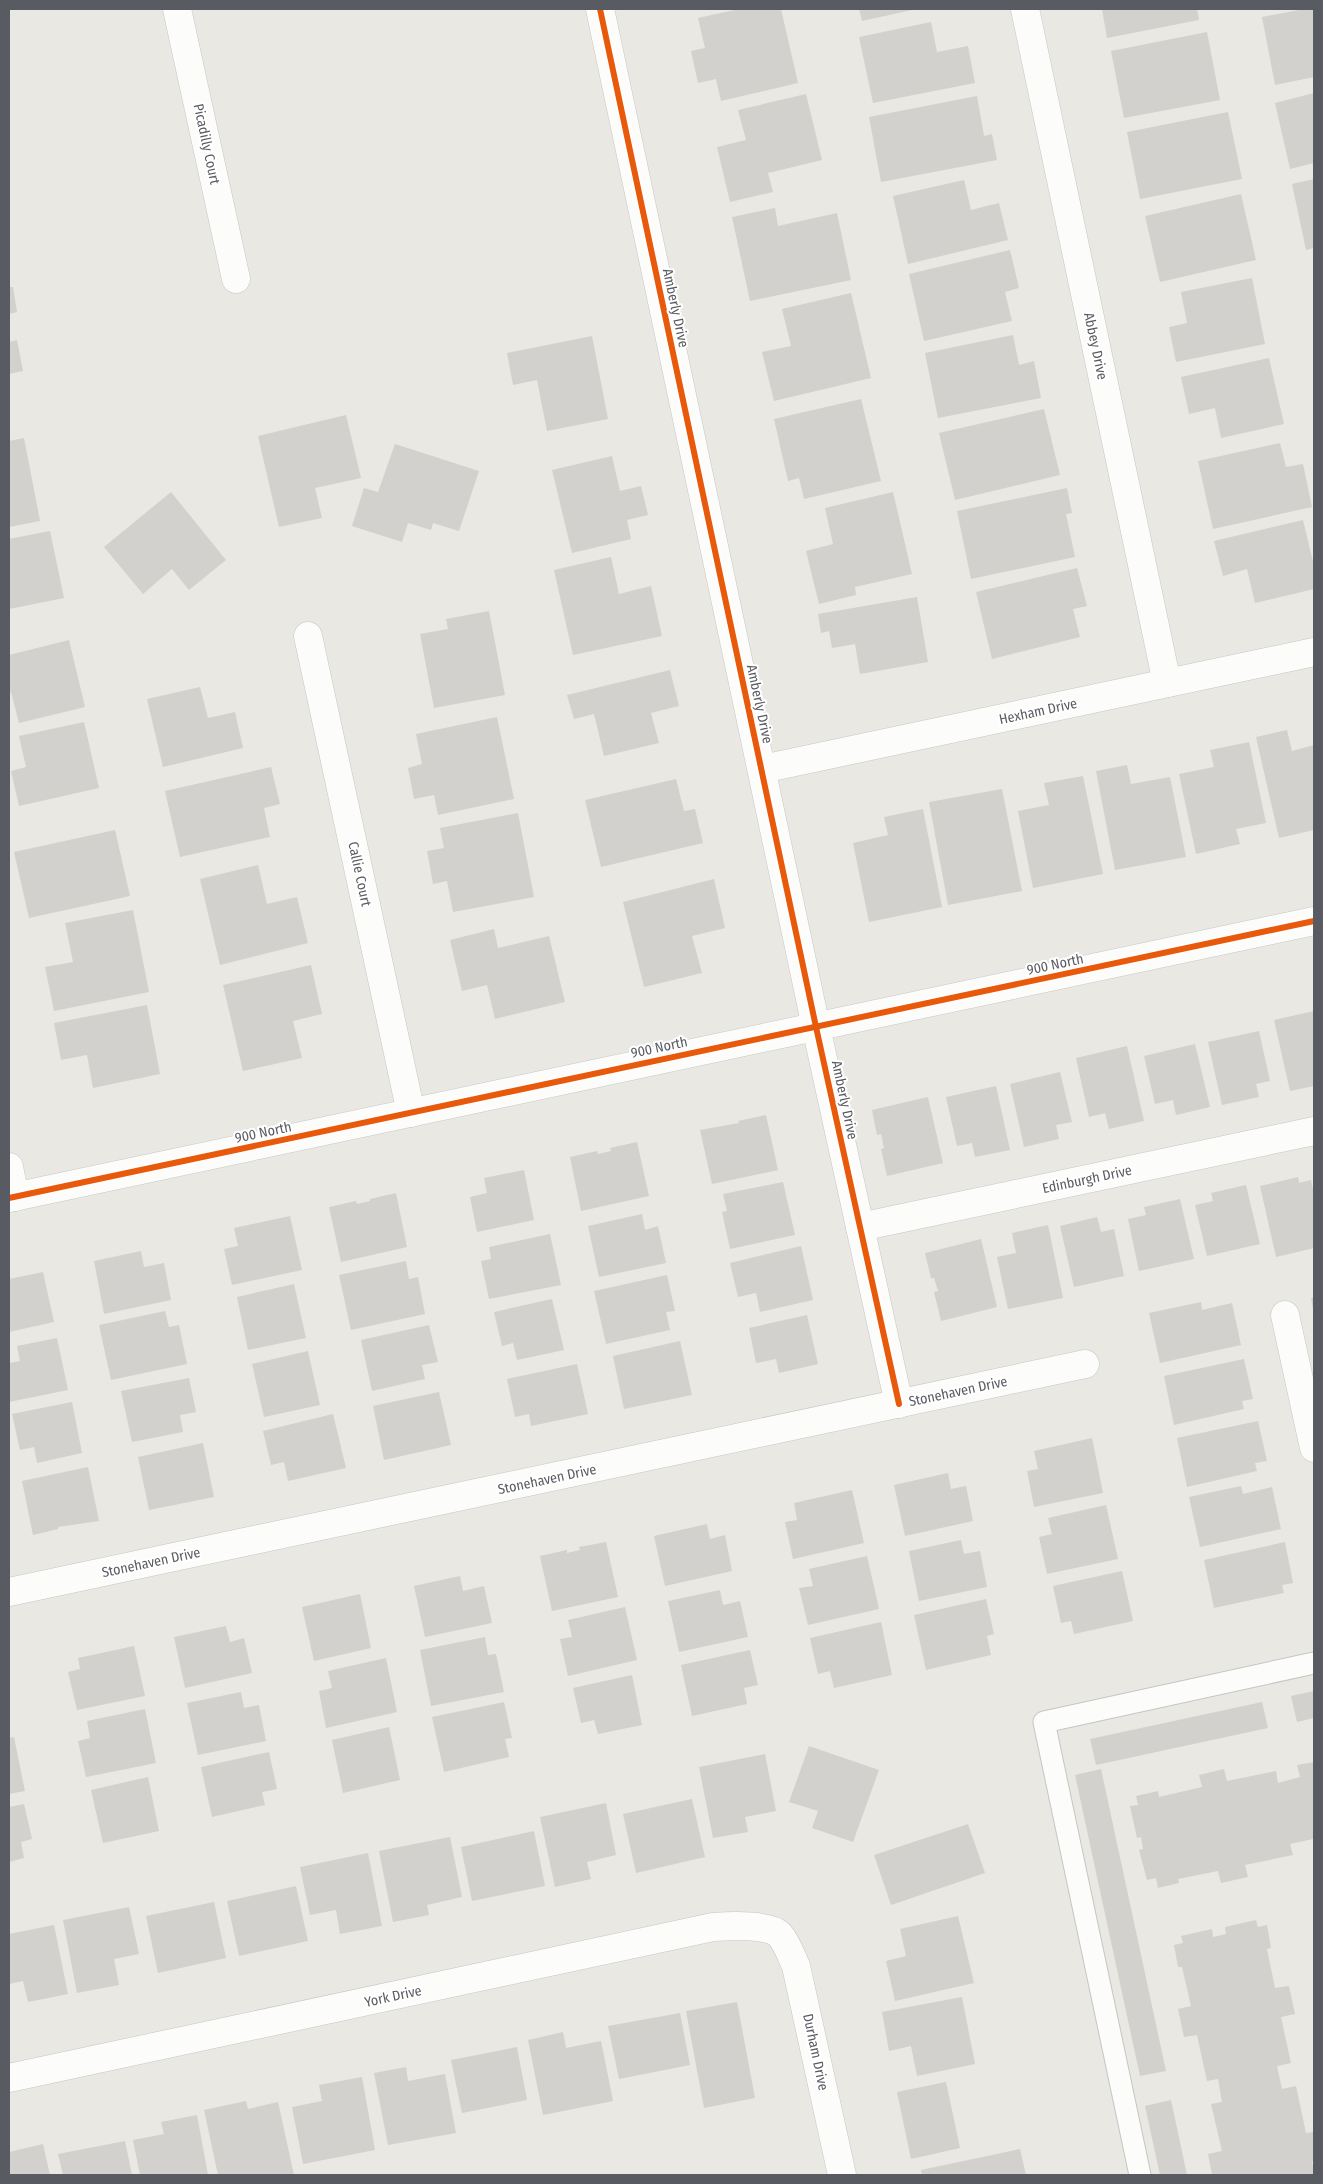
<svg xmlns="http://www.w3.org/2000/svg" width="1323" height="2184" font-family="'Fira Sans Condensed',sans-serif">
  <style>
    .building { fill: #d2d1cd }
    .lines { fill: none; stroke-linecap: round; stroke-linejoin: round }
    .lane-casing { stroke: #c5c6c4; stroke-width: 23 }
    .street-casing { stroke: #c5c6c4; stroke-width: 29 }
    .secondary-casing { stroke: #c6c7c6; stroke-width: 29 }
    .lane { stroke: #fcfcfb; stroke-width: 21 }
    .street { stroke: #fcfcfb; stroke-width: 28 }
    .secondary { stroke: #fcfcfb; stroke-width: 28 }
    .cycleway-casing { stroke: #fff; stroke-width: 9 }
    .cycleway { stroke: #e8590c; stroke-width: 6 }
    .labels { text-anchor: middle; stroke-width: 4; stroke-linejoin: round; paint-order: stroke }
    .street-label { font-size: 14px; fill: #585b61; stroke: #fff }
  </style>
  <rect width="100%" height="100%" fill="#e9e8e2"/>
  <g class="building">
    <path d="M739 9H781L798 83 721 101 716 79 698 83 691 51 705 48 698 18Z"/>
    <path d="M859 9H912V10L862 21Z"/>
    <path d="M1102 9H1197L1199 20 1107 38Z"/>
    <path d="M1304 9H1314V77L1275 85 1262 17Z"/>
    <path d="M931 22 937 52 968 46 975 83 873 103 859 37Z"/>
    <path d="M1207 32 1220 100 1124 118 1111 51Z"/>
    <path d="M1314 93V163L1290 169 1275 103Z"/>
    <path d="M806 94 822 160 768 173 773 192 730 202 717 147 746 140 738 110Z"/>
    <path d="M977 96 984 136 992 134 997 160 881 182 869 117Z"/>
    <path d="M1228 112 1242 179 1140 199 1127 132Z"/>
    <path d="M1314 179V248L1306 250 1292 184Z"/>
    <path d="M964 180 971 210 999 203 1008 240 908 264 893 196Z"/>
    <path d="M1241 194 1256 260 1160 282 1145 216Z"/>
    <path d="M775 208 778 226 837 213 851 280 750 301 732 217Z"/>
    <path d="M1010 250 1019 288 1005 292 1012 321 924 341 909 274Z"/>
    <path d="M1252 278 1265 344 1176 362 1169 327 1187 323 1181 292Z"/>
    <path d="M9 287H13L17 312 9 314Z"/>
    <path d="M851 293 871 378 774 401 762 352 791 346 782 309Z"/>
    <path d="M1013 335 1019 365 1034 361 1041 398 938 418 925 353Z"/>
    <path d="M592 336 608 419 547 431 537 380 513 385 507 353Z"/>
    <path d="M17 340 23 371 9 374V342Z"/>
    <path d="M1269 358 1284 424 1221 438 1215 408 1189 414 1181 377Z"/>
    <path d="M861 399 881 481 804 499 799 478 788 481 774 419Z"/>
    <path d="M1044 409 1060 475 955 500 939 433Z"/>
    <path d="M346 415 361 478 315 488 322 518 279 527 258 436Z"/>
    <path d="M24 438 40 521 9 527V441Z"/>
    <path d="M1280 443 1286 467 1303 464 1312 507 1213 529 1198 461Z"/>
    <path d="M395 444 479 471 459 531 433 523 431 530 408 523 402 542 352 526 364 488 378 492Z"/>
    <path d="M612 456 620 491 641 486 648 515 627 520 631 539 572 553 552 470Z"/>
    <path d="M1067 488 1072 513 1066 514 1075 557 971 579 957 511Z"/>
    <path d="M171 492 226 560 189 590 172 569 143 594 104 547Z"/>
    <path d="M893 492 912 574 855 587 856 595 819 604 806 551 833 544 825 508Z"/>
    <path d="M1303 520 1314 566V589L1255 603 1247 569 1223 576 1214 541Z"/>
    <path d="M50 531 64 598 9 609V539Z"/>
    <path d="M611 557 619 594 651 586 662 636 573 655 554 570Z"/>
    <path d="M1077 568 1087 606 1073 609 1080 637 992 659 976 592Z"/>
    <path d="M917 597 928 662 860 674 855 644 832 648 829 631 821 633 818 614Z"/>
    <path d="M489 611 505 695 434 708 420 634 448 629 446 619Z"/>
    <path d="M69 640 85 707 19 723 11 692 9 693V655Z"/>
    <path d="M670 670 679 706 651 713 659 743 604 756 594 714 574 719 567 695Z"/>
    <path d="M200 687 208 718 235 712 243 748 163 767 147 699Z"/>
    <path d="M497 717 514 799 438 815 434 795 414 799 408 768 422 764 416 734Z"/>
    <path d="M84 722 99 788 19 806 11 771 26 767 19 736Z"/>
    <path d="M1287 730 1292 751 1314 745V830L1279 838 1256 737Z"/>
    <path d="M1249 742 1266 823 1236 829 1240 844 1196 854 1179 774 1214 767 1210 750Z"/>
    <path d="M1127 765 1131 784 1170 777 1186 857 1115 870 1096 771Z"/>
    <path d="M271 767 280 804 264 808 270 837 180 857 165 791Z"/>
    <path d="M1083 776 1103 874 1033 888 1018 811 1049 805 1044 783Z"/>
    <path d="M676 779 684 811 695 809 703 843 601 867 585 800Z"/>
    <path d="M1002 789 1022 891 948 905 929 802Z"/>
    <path d="M923 809 942 907 869 922 853 843 888 835 884 817Z"/>
    <path d="M518 813 534 897 453 912 447 881 433 884 427 851 444 848 440 828Z"/>
    <path d="M115 830 130 896 29 918 14 852Z"/>
    <path d="M258 865 267 904 297 897 308 943 220 965 200 879Z"/>
    <path d="M714 879 725 928 692 936 702 973 644 987 623 902Z"/>
    <path d="M133 910 149 992 54 1011 45 967 73 962 65 923Z"/>
    <path d="M494 929 498 948 549 936 565 1002 495 1019 487 985 462 991 450 940Z"/>
    <path d="M311 965 322 1014 293 1021 302 1058 243 1071 223 985Z"/>
    <path d="M147 1005 160 1074 93 1088 87 1055 61 1060 54 1023Z"/>
    <path d="M1314 1011V1086L1290 1091 1274 1020Z"/>
    <path d="M1259 1031 1270 1081 1256 1084 1259 1097 1222 1105 1208 1042Z"/>
    <path d="M1195 1044 1210 1107 1176 1115 1173 1100 1155 1104 1144 1056Z"/>
    <path d="M1127 1046 1144 1121 1109 1129 1105 1113 1089 1117 1076 1058Z"/>
    <path d="M1060 1072 1072 1122 1056 1125 1059 1139 1024 1147 1010 1084Z"/>
    <path d="M996 1086 1010 1150 975 1157 972 1143 957 1146 946 1097Z"/>
    <path d="M928 1097 943 1163 887 1176 881 1149 884 1148 881 1134 877 1135 872 1110Z"/>
    <path d="M766 1115 778 1170 712 1184 700 1130 739 1123 738 1121Z"/>
    <path d="M637 1142 649 1196 581 1211 570 1157 597 1151 598 1154 611 1151 610 1148Z"/>
    <path d="M524 1170 534 1220 477 1232 470 1197 487 1193 484 1178Z"/>
    <path d="M1298 1177 1299 1183 1311 1180 1314 1194V1248L1276 1257 1260 1186Z"/>
    <path d="M783 1182 795 1235 730 1249 722 1212 727 1211 723 1194Z"/>
    <path d="M1246 1185 1260 1244 1207 1256 1195 1205 1213 1201 1211 1193Z"/>
    <path d="M396 1193 407 1247 341 1262 329 1207 356 1201 357 1204 370 1201V1199Z"/>
    <path d="M1180 1199 1194 1259 1139 1271 1128 1219 1146 1215 1144 1207Z"/>
    <path d="M642 1214 645 1230 658 1226 666 1263 599 1277 588 1226Z"/>
    <path d="M290 1216 302 1270 232 1285 224 1249 238 1246 234 1228Z"/>
    <path d="M1097 1217 1101 1232 1114 1229 1124 1276 1074 1287 1060 1226Z"/>
    <path d="M1048 1225 1063 1298 1008 1309 997 1257 1016 1253 1012 1233Z"/>
    <path d="M550 1234 561 1285 489 1299 481 1261 491 1259 489 1247Z"/>
    <path d="M981 1239 997 1307 941 1321 934 1292 938 1291 934 1278H931L925 1253Z"/>
    <path d="M801 1246 813 1300 760 1312 756 1293 738 1297 730 1263Z"/>
    <path d="M141 1251 144 1267 164 1263 171 1300 104 1314 94 1261Z"/>
    <path d="M406 1261 409 1279 418 1277 425 1314 351 1330 339 1275Z"/>
    <path d="M43 1272 54 1322 9 1332V1279Z"/>
    <path d="M667 1275 675 1311 666 1312 670 1330 606 1344 594 1291Z"/>
    <path d="M294 1284 306 1338 248 1350 237 1297Z"/>
    <path d="M1314 1297V1309H1313L1311 1298Z"/>
    <path d="M552 1299 564 1350 517 1360 513 1343 502 1346 494 1312Z"/>
    <path d="M1201 1302 1202 1310 1232 1303 1241 1345 1160 1363 1149 1313Z"/>
    <path d="M165 1311 169 1327 179 1325 187 1364 111 1380 99 1325Z"/>
    <path d="M807 1315 818 1364 779 1373 776 1359 756 1363 749 1328Z"/>
    <path d="M429 1325 438 1362 422 1365 425 1379 372 1391 361 1340Z"/>
    <path d="M57 1338 68 1390 9 1402V1363L20 1361 17 1346Z"/>
    <path d="M680 1341 692 1395 624 1409 613 1356Z"/>
    <path d="M308 1351 320 1405 264 1417 252 1364Z"/>
    <path d="M1244 1359 1253 1399 1242 1401 1244 1409 1174 1425 1164 1376Z"/>
    <path d="M577 1364 588 1414 531 1426 529 1414 515 1417 507 1379Z"/>
    <path d="M189 1378 196 1412 180 1415 183 1432 132 1442 121 1391Z"/>
    <path d="M439 1392 451 1445 384 1460 373 1406Z"/>
    <path d="M72 1402 82 1453 37 1463 34 1447 20 1450 12 1414Z"/>
    <path d="M333 1414 346 1468 288 1481 284 1462 271 1465 263 1431Z"/>
    <path d="M1258 1421 1267 1461 1255 1463 1257 1471 1187 1487 1177 1438Z"/>
    <path d="M1092 1438 1103 1493 1034 1507 1027 1471 1038 1469 1034 1451Z"/>
    <path d="M203 1443 214 1497 149 1510 138 1457Z"/>
    <path d="M88 1467 99 1521 58 1527V1529L33 1535 22 1481Z"/>
    <path d="M948 1473 951 1489 966 1486 973 1521 905 1536 894 1485Z"/>
    <path d="M1241 1486 1243 1494 1272 1487 1281 1529 1200 1547 1189 1497Z"/>
    <path d="M852 1490 864 1543 793 1559 785 1522 797 1520 794 1503Z"/>
    <path d="M1106 1505 1118 1559 1047 1574 1039 1537 1052 1534 1048 1518Z"/>
    <path d="M707 1524 710 1539 725 1535 732 1571 665 1586 654 1536Z"/>
    <path d="M961 1540 964 1554 980 1551 987 1587 919 1601 909 1551Z"/>
    <path d="M606 1542 618 1597 552 1611 540 1556 567 1550V1553L580 1550 579 1547Z"/>
    <path d="M1285 1542 1293 1583 1282 1585 1284 1593 1214 1608 1204 1560Z"/>
    <path d="M867 1556 879 1609 808 1625 799 1588 813 1586 809 1569Z"/>
    <path d="M1122 1571 1133 1621 1074 1634 1071 1621 1061 1623 1053 1586Z"/>
    <path d="M460 1576 463 1591 484 1586 492 1623 425 1637 414 1586Z"/>
    <path d="M720 1590 723 1605 740 1601 748 1637 679 1652 668 1601Z"/>
    <path d="M360 1594 371 1648 314 1661 302 1607Z"/>
    <path d="M986 1599 994 1634 987 1636 991 1655 926 1670 914 1615Z"/>
    <path d="M625 1607 637 1660 568 1676 560 1639 572 1637 568 1620Z"/>
    <path d="M881 1622 892 1675 834 1688 830 1671 818 1674 810 1638Z"/>
    <path d="M226 1626 230 1642 244 1638 252 1673 185 1688 174 1637Z"/>
    <path d="M485 1637 488 1655 496 1654 504 1692 431 1706 420 1650Z"/>
    <path d="M134 1646 145 1696 77 1710 68 1672 80 1669 78 1658Z"/>
    <path d="M750 1650 758 1685 744 1688 747 1704 692 1716 681 1665Z"/>
    <path d="M386 1658 397 1712 326 1728 319 1691 332 1688 328 1671Z"/>
    <path d="M632 1675 642 1725 598 1734 594 1720 581 1723 573 1688Z"/>
    <path d="M1314 1691V1718L1297 1722 1291 1696Z"/>
    <path d="M241 1692 244 1708 259 1705 266 1741 198 1755 187 1703Z"/>
    <path d="M504 1702 512 1738 505 1739 509 1757 444 1772 432 1717Z"/>
    <path d="M1262 1702 1268 1728 1096 1765 1090 1739Z"/>
    <path d="M145 1709 156 1763 86 1777 78 1741 90 1738 87 1721Z"/>
    <path d="M389 1727 400 1780 343 1793 332 1740Z"/>
    <path d="M14 1737 25 1791 9 1794V1738Z"/>
    <path d="M809 1746 879 1770 853 1842 812 1828 818 1811 789 1802Z"/>
    <path d="M269 1752 277 1789 262 1792 265 1805 212 1817 201 1767Z"/>
    <path d="M765 1754 776 1811 745 1817 748 1832 713 1838 699 1767Z"/>
    <path d="M1314 1762V1842L1313 1839 1290 1844 1293 1855 1245 1865 1248 1877 1221 1883 1218 1871 1178 1879 1179 1883 1158 1888 1156 1878 1147 1880 1139 1850 1143 1849 1141 1837 1137 1838 1130 1806 1138 1805 1136 1796 1158 1791 1159 1797 1202 1787 1199 1775 1224 1769 1227 1781 1276 1771 1278 1783 1300 1777 1297 1765Z"/>
    <path d="M1101 1769 1166 2071 1140 2076 1075 1775Z"/>
    <path d="M148 1777 159 1831 103 1843 91 1790Z"/>
    <path d="M692 1799 705 1857 636 1873 623 1814Z"/>
    <path d="M606 1803 616 1855 587 1862 591 1879 555 1887 540 1817Z"/>
    <path d="M24 1804 32 1839 21 1842 24 1858 9 1862V1807Z"/>
    <path d="M968 1824 985 1873 891 1905 874 1855Z"/>
    <path d="M534 1831 545 1886 472 1901 461 1847Z"/>
    <path d="M450 1837 462 1897 427 1905 429 1915 393 1922 379 1851Z"/>
    <path d="M368 1853 382 1926 340 1934 336 1910 310 1915 300 1867Z"/>
    <path d="M296 1886 308 1941 239 1956 227 1901Z"/>
    <path d="M214 1902 226 1958 158 1973 146 1916Z"/>
    <path d="M129 1907 139 1954 114 1959 119 1985 77 1993 63 1920Z"/>
    <path d="M958 1916 974 1983 895 2001 886 1961 906 1956 900 1929Z"/>
    <path d="M1256 1920 1258 1927 1267 1925 1271 1948 1267 1949 1275 1988 1289 1986 1295 2014 1281 2017 1291 2063 1277 2066 1282 2089 1296 2086 1306 2133 1314 2132V2161H1312L1314 2175H1212L1208 2154 1222 2151 1211 2104 1222 2102 1218 2079 1207 2081 1197 2035 1184 2037 1178 2009 1191 2006 1182 1967H1178L1174 1945 1183 1943 1181 1936 1212 1929 1213 1937 1226 1934 1225 1927Z"/>
    <path d="M54 1925 68 1994 28 2002 23 1981 9 1984V1934Z"/>
    <path d="M962 1997 975 2064 917 2076 911 2046 889 2051 882 2012Z"/>
    <path d="M737 2002 755 2098 704 2108 686 2011Z"/>
    <path d="M680 2013 690 2065 619 2079 608 2026Z"/>
    <path d="M563 2032 566 2048 601 2041 613 2101 543 2115 528 2040Z"/>
    <path d="M517 2047 527 2100 462 2113 451 2060Z"/>
    <path d="M406 2067 408 2081 445 2074 456 2133 388 2145 374 2073Z"/>
    <path d="M362 2077 375 2150 303 2164 292 2107 322 2101 319 2085Z"/>
    <path d="M946 2082 960 2148 911 2159 897 2092Z"/>
    <path d="M1171 2100 1187 2175H1160L1145 2106Z"/>
    <path d="M246 2101 248 2109 278 2102 294 2175H218L204 2110Z"/>
    <path d="M197 2115 208 2175H140L133 2140 164 2134 161 2122Z"/>
    <path d="M125 2141 132 2175H63L58 2154Z"/>
    <path d="M43 2144 50 2175H9V2152Z"/>
    <path d="M1020 2149 1026 2175H922L921 2170Z"/>
  </g>
  <g class="lines">
    <g class="lane-casing">
      <path id="lane" d="M1140 2175 1044 1722 1314 1663"/>
    </g>
    <g class="street-casing">
      <g id="street">
        <path d="M177 9 236 279"/>
        <path d="M1025 9 1167 683"/>
        <path d="M308 636 411 1113"/>
        <path d="M762 769 1314 652"/>
        <path d="M816 1027 899 1404"/>
        <path d="M9 1167 15 1197"/>
        <path d="M860 1227 1314 1131"/>
        <path d="M1285 1315 1314 1448"/>
        <path d="M9 1592 1085 1364"/>
        <path d="M9 2078 713 1927C727 1926 768 1924 779 1934 787 1943 791 1955 796 1966L842 2175"/>
      </g>
    </g>
    <g class="secondary-casing">
      <g id="secondary">
        <path d="M600 9 816 1027"/>
        <path d="M9 1198 1314 921"/>
      </g>
    </g>
    <use href="#lane" class="lane"/>
    <use href="#street" class="street"/>
    <use href="#secondary" class="secondary"/>
    <g class="cycleway-casing">
      <g id="cycleway">
        <path d="M600 9 816 1027 899 1404"/>
        <path d="M9 1198 1314 921"/>
      </g>
    </g>
    <use href="#cycleway" class="cycleway"/>
  </g>
  <g class="labels">
    <g class="street-label">
      <text transform="translate(207 144) rotate(78)" y="5">Picadilly Court</text>
      <text transform="translate(676 308) rotate(78)" y="5">Amberly Drive</text>
      <text transform="translate(1096 346) rotate(78)" y="5">Abbey Drive</text>
      <text transform="translate(760 704) rotate(78)" y="5">Amberly Drive</text>
      <text transform="translate(1038 711) rotate(-12)" y="5">Hexham Drive</text>
      <text transform="translate(360 874) rotate(78)" y="5">Callie Court</text>
      <text transform="translate(1055 964) rotate(-12)" y="5">900 North</text>
      <text transform="translate(659 1047) rotate(-12)" y="5">900 North</text>
      <text transform="translate(845 1100) rotate(78)" y="5">Amberly Drive</text>
      <text transform="translate(263 1132) rotate(-12)" y="5">900 North</text>
      <text transform="translate(1087 1179) rotate(-12)" y="5">Edinburgh Drive</text>
      <text transform="translate(958 1391) rotate(-12)" y="5">Stonehaven Drive</text>
      <text transform="translate(547 1479) rotate(-12)" y="5">Stonehaven Drive</text>
      <text transform="translate(151 1562) rotate(-12)" y="5">Stonehaven Drive</text>
      <text transform="translate(393 1996) rotate(-12)" y="5">York Drive</text>
      <text transform="translate(816 2052) rotate(78)" y="5">Durham Drive</text>
    </g>
  </g>
  <rect width="1323" height="2184" fill="none" stroke="#585b61" stroke-width="20"/>
</svg>
